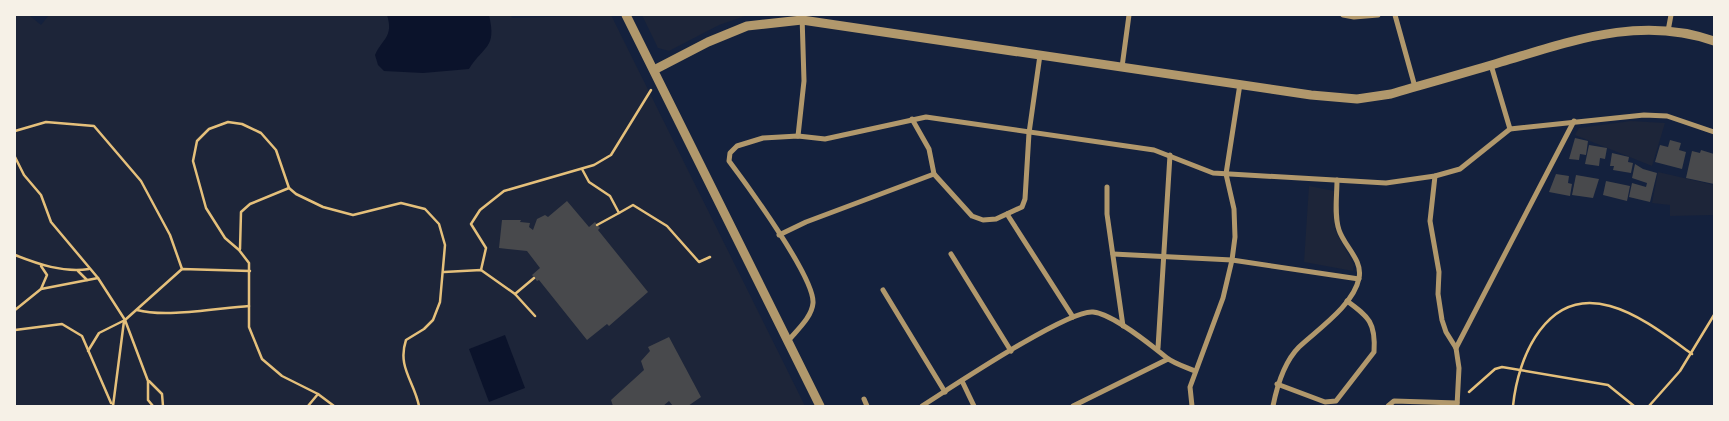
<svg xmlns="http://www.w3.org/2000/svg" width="1729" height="421" font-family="'DM Sans',sans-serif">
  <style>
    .green { fill: #1d2539 }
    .water { fill: #0b132b }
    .building { fill: #48494c }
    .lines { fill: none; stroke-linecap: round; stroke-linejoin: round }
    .path { stroke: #e5c07b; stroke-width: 2.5 }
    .minor { stroke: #b1986c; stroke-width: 5 }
    .tertiary { stroke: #b1986c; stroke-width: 9 }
  </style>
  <rect width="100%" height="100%" fill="#14213d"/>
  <g class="green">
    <path d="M15 15H29L41 25 49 15H511L512 18 611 15 805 406H15Z"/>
    <path d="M642 15H748L719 25 669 51 658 48Z"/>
    <path d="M1631 121 1665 123 1652 166 1575 135 1579 128Z"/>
    <path d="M1658 172 1714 185V215L1670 216V205L1652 203Z"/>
    <path d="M1309 186 1334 191 1335 230 1354 265 1353 271 1304 262Z"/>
  </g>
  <g class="water">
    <path d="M387 15H489C497 49 484 45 469 69L423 73 384 71 378 65 375 55C382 39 394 37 387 15Z"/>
    <path d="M505 335 525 388 489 402 469 349Z"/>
  </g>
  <g class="building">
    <path d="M1575 138 1588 141 1586 155 1580 154 1579 160 1569 159Z"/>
    <path d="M1670 140 1681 143 1679 150 1686 152 1682 169 1655 162 1660 145 1668 147Z"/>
    <path d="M1589 145 1607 148 1605 159 1600 158 1599 166 1585 164Z"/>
    <path d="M1701 150 1714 154V184L1686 178 1692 151 1700 153Z"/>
    <path d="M1612 153 1629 157 1628 162 1633 163 1631 173 1613 170 1614 166H1610Z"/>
    <path d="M1635 164 1643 169 1657 173 1650 202 1629 197 1632 183 1646 187 1647 183 1632 178Z"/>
    <path d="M1556 174 1569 176 1568 183 1572 184 1570 196 1549 192Z"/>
    <path d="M1576 175 1599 179 1593 198 1572 195Z"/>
    <path d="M1606 181 1630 186 1627 201 1603 195Z"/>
    <path d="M567 201 589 227 595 222 600 228 598 230 648 292 609 326 607 324 587 340 539 280 537 281 532 275 540 268 527 251 499 248 502 220H521L520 222 530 223 529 227 533 230 537 219 545 215 548 217Z"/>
    <path d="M669 337 701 397 688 406H673L669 401 663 406H613L611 400 644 370 641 361 650 351 648 347Z"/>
  </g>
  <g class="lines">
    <g class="path">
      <path d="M15 131 46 122 94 126 141 181 170 235 182 269"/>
      <path d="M15 157 24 175 41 195 51 222 98 278 125 320 148 381V400L153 406"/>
      <path d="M582 169 589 182 610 196 619 213 633 205 667 226 699 262 710 257"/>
      <path d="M597 225 619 213"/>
      <path d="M240 249 241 212 250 204 289 188"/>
      <path d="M15 255C38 264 63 273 89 269"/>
      <path d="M41 266 47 275 41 289"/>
      <path d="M481 270 486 248 471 224 480 210 504 191 594 165 611 155 651 90"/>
      <path d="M78 271 87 280"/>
      <path d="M444 272 481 270 515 294 535 316"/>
      <path d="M515 294 534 278"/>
      <path d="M15 310 41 289 98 278"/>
      <path d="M137 310C166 318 218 308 249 306"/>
      <path d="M15 330 62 324 82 336 111 403"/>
      <path d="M88 351 99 333 125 320 182 269 250 271"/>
      <path d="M149 381 162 394 163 406"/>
      <path d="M1469 392 1495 369 1502 367 1608 385 1634 406"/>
      <path d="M113 406 124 321"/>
      <path d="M308 406 318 394"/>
      <path d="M334 406 318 394 282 376 262 359 249 327V263L239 250 225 238 206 208 193 161 197 141 209 129 228 122 242 124 261 133 276 150 289 188 296 194 323 207 353 215 401 203 425 209 439 224 445 245 440 302 433 320 424 329 406 340C397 367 414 381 419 406"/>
      <path d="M1513 406C1518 356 1547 288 1610 306 1639 314 1667 336 1692 354"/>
      <path d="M1649 406 1680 371 1714 315"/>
    </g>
    <g class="minor">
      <path d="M1343 15 1354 17 1378 15"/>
      <path d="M1395 15 1415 87"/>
      <path d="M1668 31 1671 15"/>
      <path d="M1491 65 1510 129"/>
      <path d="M1122 67 1129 15"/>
      <path d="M912 119 929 149 934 174 972 216 983 220 996 219 1022 207 1025 199 1029 133 1040 55"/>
      <path d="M798 136 804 81 802 15"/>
      <path d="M1435 176 1430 221 1439 272 1438 294 1442 320 1446 332 1456 348 1459 368 1457 406"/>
      <path d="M1107 187V214L1123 326"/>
      <path d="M1007 214 1073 317"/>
      <path d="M779 235 806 222 934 174"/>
      <path d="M951 254 1011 351"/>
      <path d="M1113 254 1232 260 1359 279"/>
      <path d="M883 290 945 392"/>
      <path d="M788 341C797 330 812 317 813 303 815 278 747 185 729 161L730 153 737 146 763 138 798 136 825 139 926 117 1154 150 1213 173 1386 183 1435 176 1460 169 1510 129 1644 115 1667 116 1714 132"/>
      <path d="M1158 348 1170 155"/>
      <path d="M1456 348 1574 121"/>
      <path d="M962 381 974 406"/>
      <path d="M1277 384 1325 402 1336 401 1374 352C1376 323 1369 317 1347 301"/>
      <path d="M864 399 867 406"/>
      <path d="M922 406C949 389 1068 309 1093 312 1113 314 1151 345 1167 358 1175 364 1186 367 1195 371"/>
      <path d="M1073 406 1168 359"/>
      <path d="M1192 406 1190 387 1223 298 1232 260 1235 237 1234 209 1226 174 1240 84"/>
      <path d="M1273 406C1277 386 1284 362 1299 347 1317 330 1354 305 1359 278 1363 260 1344 246 1339 230 1334 216 1337 195 1337 180"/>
      <path d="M1388 406 1394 401 1457 403"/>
    </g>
    <g class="tertiary">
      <path d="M626 15 820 406"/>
      <path d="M654 70 708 42 747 26 802 20 1311 95 1357 99 1391 94C1428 83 1465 73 1501 62 1572 41 1641 15 1714 41"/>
    </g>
  </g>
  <rect width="1729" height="421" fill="none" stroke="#f6f1e7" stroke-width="32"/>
</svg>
